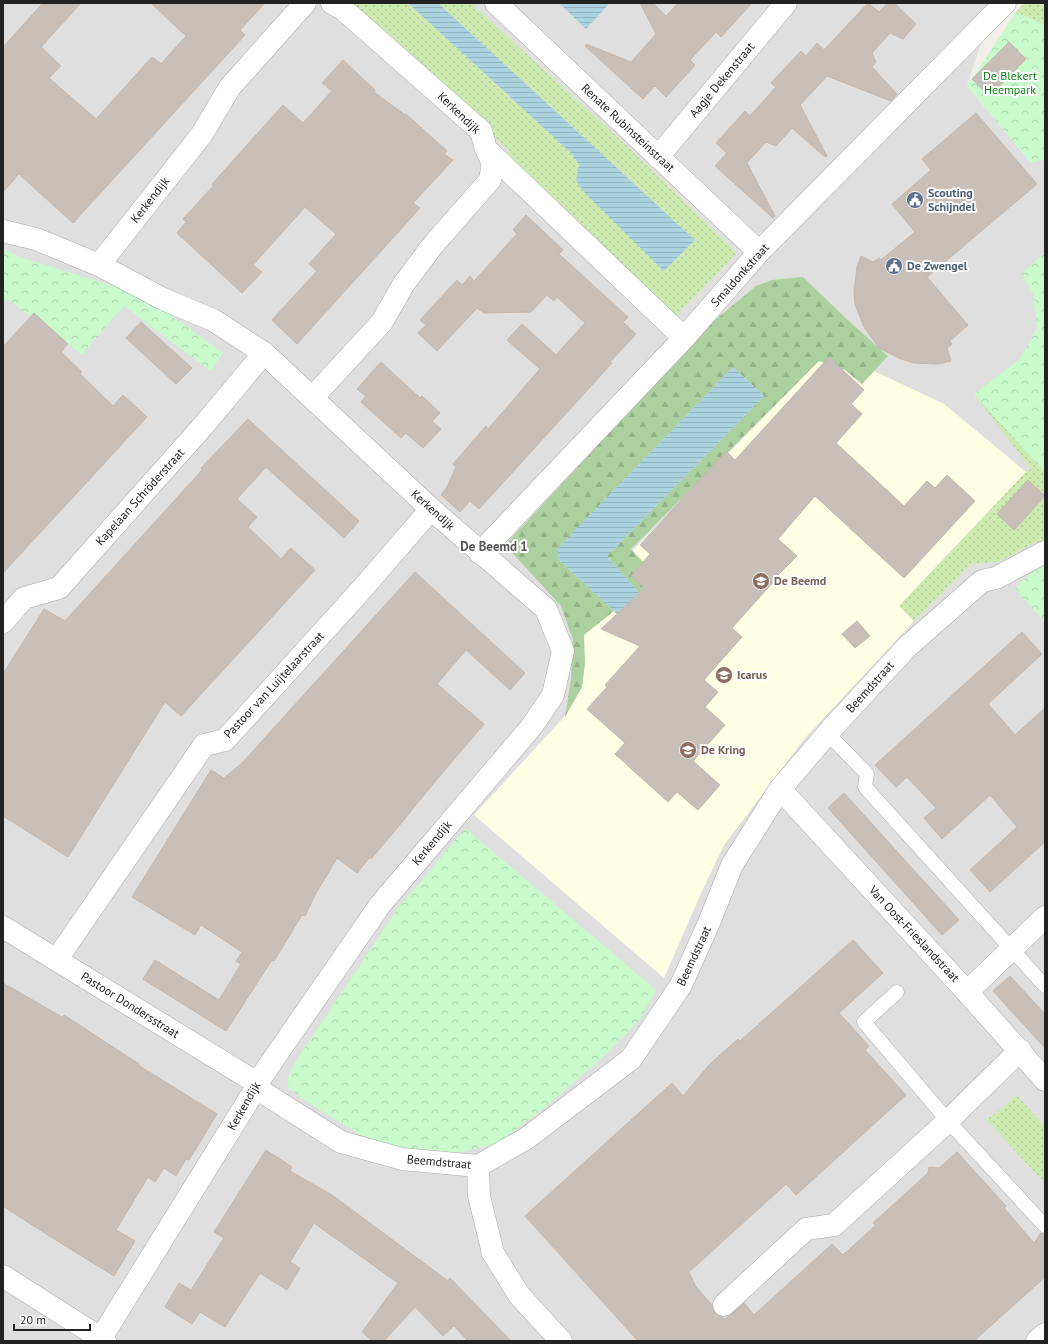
<svg xmlns="http://www.w3.org/2000/svg" width="1048" height="1344" font-family="'PT Sans',sans-serif">
  <style>
    .residential { fill: #e0dfdf }
    .education { fill: #ffffe5 }
    .grass { fill: url(#grass-dots) }
    .forest { fill: url(#forest-firs) }
    .park { fill: url(#park-crowns) }
    .water { fill: url(#water-rules) }
    .building { fill: #c7bfb8; stroke: #c4b6ab }
    .lines { fill: none; stroke-linecap: round; stroke-linejoin: round }
    .lane-casing { stroke: #a9a9a9; stroke-width: 15 }
    .street-casing { stroke: #a9a9a9; stroke-width: 23 }
    .lane { stroke: #fff; stroke-width: 14 }
    .street { stroke: #fff; stroke-width: 22 }
    .labels { text-anchor: middle; stroke-width: 4; stroke-linejoin: round; paint-order: stroke }
    .park-label { font-size: 12px; fill: #0c8416; stroke: #fff }
    .street-label { font-size: 12px; fill: #222; stroke: #fff }
    .service-label { font-size: 12px; font-weight: bold; fill: #4e5e75; stroke: #fff; text-anchor: start }
    .education-label { font-size: 12px; font-weight: bold; fill: #785e54; stroke: #fff; text-anchor: start }
    .neighbourhood-label { font-size: 13px; font-weight: bold; fill: #555; stroke: #fff }
  </style>
  <defs>
    <pattern id="grass-dots" width="8" height="8" patternUnits="userSpaceOnUse"><rect width="8" height="8" fill="#cdebb0"/><path d="M2 2h.1M6 6h.1" fill="none" stroke="#b0c997" stroke-width="1.8" stroke-linecap="round"/></pattern>
    <pattern id="forest-firs" width="22" height="20" patternUnits="userSpaceOnUse"><rect width="22" height="20" fill="#add19e"/><path d="M5 1l3.5 6h-7zM16 11l3.5 6h-7z" fill="#95b388"/></pattern>
    <pattern id="park-crowns" width="20" height="18" patternUnits="userSpaceOnUse"><rect width="20" height="18" fill="#c8facc"/><path d="M2 6a3 3 0 1 1 6 0M12 15a3 3 0 1 1 6 0" fill="none" stroke="#acd6af"/></pattern>
    <pattern id="water-rules" width="6" height="5" patternUnits="userSpaceOnUse"><rect width="6" height="5" fill="#aad3df"/><path d="M0 2.5h6" fill="none" stroke="#92b5bf"/></pattern>
  </defs>
  <rect width="100%" height="100%" fill="#f2efe9"/>
  <path class="residential" d="M3 3H994L967 86 1031 163 1045 159V252L1022 274 1033 293 1037 328 1020 359 975 394 1045 486V1341H3Z"/>
  <path class="education" d="M819 361 845 370 861 384 874 371 944 404 1026 472 899 606 914 621 805 738 724 845 702 891 664 978 474 815 565 716 582 687 585 663 583 635 614 611 617 613 657 578 632 551Z"/>
  <g class="grass">
    <path d="M345 3H408L570 152 579 163 576 181 664 271 695 240 438 3H471L625 144 737 253 675 317 503 168 509 151Z"/>
    <path d="M1025 3H1045V25L1016 12Z"/>
    <path d="M1045 252V544L1036 542 1001 561 984 563 971 564 914 621 899 606 1026 472 1031 469 974 394 1020 359 1037 329 1033 293 1022 274Z"/>
    <path d="M1017 1095 1045 1127V1184L987 1120Z"/>
  </g>
  <path class="forest" d="M803 277 851 323 888 356 862 384 845 370 819 361 631 549 657 577 639 593 607 556 764 396 733 367 558 548V559L614 611 584 635 585 663 582 687 565 717 571 679 573 640 561 606 505 545 715 320 756 286 772 280Z"/>
  <g class="park">
    <path d="M1016 12 1045 25V159L1031 163 967 86Z"/>
    <path d="M3 248 20 257 145 296 223 353 210 371 124 306 82 354 7 299 3 303Z"/>
    <path d="M1045 252V472L974 394 1020 359 1037 329 1033 293 1022 274Z"/>
    <path d="M1045 558V622L1015 589Z"/>
    <path d="M465 828 656 990 639 1021 602 1058 539 1112 497 1143 459 1153 412 1152 369 1140 318 1109 289 1089 287 1080 294 1064 401 904 436 864Z"/>
  </g>
  <g class="water">
    <path d="M408 3H438L695 240 664 271 585 193 576 181 579 164 570 152Z"/>
    <path d="M559 3H610L586 29Z"/>
    <path d="M733 367 764 396 607 556 639 593 617 614 558 559V548Z"/>
  </g>
  <g class="building">
    <path d="M43 3H81L41 47 61 66 49 78 96 119 152 57 161 64 186 36 151 3H265L240 30 245 35 73 223 19 174 3 192V47Z"/>
    <path d="M640 3H653L666 16 678 3H752L721 37 716 32 690 60 695 65 666 97 655 86 643 99 585 46 586 44 631 62 656 34Z"/>
    <path d="M868 3 879 12 888 3H894L916 24 903 39 890 33 872 53 876 62 872 67 897 94 891 101 827 76 800 105 827 156 825 157 792 128 776 146 766 142 747 163 775 216 773 218 715 166 727 153 716 143 745 111 750 116 776 87 771 83 801 51 806 56 817 43 824 50Z"/>
    <path d="M1009 42 1026 59 990 96 972 79Z"/>
    <path d="M343 60 375 90 374 92 405 115 406 114 447 151 444 154 453 160 413 203 420 208 297 344 272 320 317 271 309 264 336 234 305 207 253 265 262 272 242 293 177 233 186 222 183 219 214 185 212 184 283 105 303 123 332 91 322 83Z"/>
    <path d="M976 113 1037 184 927 277 968 325 950 341 952 344 947 348 951 361 938 364 914 363 901 359 879 348 864 327 855 304 854 291 857 267 861 256 873 262 879 258 881 260 915 232 892 204 931 170 922 159Z"/>
    <path d="M526 215 563 250 559 254 628 317 623 322 636 334 610 362 612 363 479 509 470 501 460 512 441 495 447 487 456 467 453 464 486 426 488 429 540 369 507 340 522 324 556 355 585 323 557 297 554 301 547 295 531 312 484 313 477 308 437 351 418 333 426 325 420 320 457 280 462 285 470 276 474 281 517 234 513 230Z"/>
    <path d="M34 313 68 344 61 352 82 372 80 374 113 406 123 395 147 417 3 573V347Z"/>
    <path d="M141 322 192 368 176 384 126 338Z"/>
    <path d="M829 357 864 390 851 404 862 414 836 443 904 506 927 481 935 488 947 475 975 501 904 578 815 496 778 539 797 556 774 579 775 580 732 628 742 637 704 680 718 692 705 707 725 725 693 761 720 785 698 810 677 792 668 802 615 754 625 743 587 709 607 687 605 685 640 646 601 629 644 589 642 587 643 586 631 576 650 554 640 545 726 451 735 460Z"/>
    <path d="M381 362 420 398 422 396 440 413 432 421 441 429 423 448 406 433 401 438 361 402 366 396 357 389Z"/>
    <path d="M248 419 359 521 344 538 266 467 237 499 257 517 248 527 281 559 291 548 315 570 181 716 165 702 68 857 3 816V674L44 609 65 621 203 469 201 468Z"/>
    <path d="M1028 480 1045 496 1014 530 997 514Z"/>
    <path d="M415 572 525 673 510 690 466 650 437 684 484 724 433 784 398 827 371 859 370 857 357 873 337 858 315 895 305 916 302 915 274 961 272 960 226 1031 143 979 155 960 219 1000 241 964 236 961 242 952 201 925 195 935 132 897 211 770 224 778 243 762Z"/>
    <path d="M857 621 870 636 855 648 842 634Z"/>
    <path d="M1022 632 1042 654 988 704 1015 735 1045 708V842L990 892 970 870 1017 827 990 795 942 839 924 818 936 808 907 777 896 787 875 765Z"/>
    <path d="M844 793 959 920 942 935 828 808Z"/>
    <path d="M853 940 883 973 839 1013 869 1046 865 1050 906 1095 796 1195 786 1184 689 1272 696 1287 712 1305 715 1313 725 1319 732 1314 744 1303 754 1315 832 1244 843 1255 876 1225 873 1223 928 1173 929 1167 939 1168 957 1152 1006 1206 1004 1208 1034 1243 1041 1233 1045 1234V1277L974 1341H638L525 1216 672 1083 683 1096 710 1064 738 1039 740 1041Z"/>
    <path d="M1010 976 1045 1014V1048L993 991Z"/>
    <path d="M3 983 62 1017 64 1015 139 1064 138 1065 217 1114 189 1160 186 1159 176 1176 164 1168 155 1182 148 1177 116 1230 135 1241 114 1276 43 1232 3 1206Z"/>
    <path d="M266 1150 292 1167 290 1171 332 1195 448 1281 450 1278 511 1341H468L454 1326 443 1336 415 1307 384 1341H372L362 1332 398 1283 314 1223 290 1262 300 1268 287 1290 260 1273 225 1327 200 1312 192 1324 165 1307 179 1283 191 1290 224 1238 214 1232Z"/>
  </g>
  <g class="lines">
    <g class="lane-casing">
      <g id="lane">
        <path d="M828 734 867 774 865 787 1045 986"/>
        <path d="M897 992 864 1022 948 1121 1045 1226"/>
      </g>
    </g>
    <g class="street-casing">
      <g id="street">
        <path d="M496 3 759 252"/>
        <path d="M487 150 684 338"/>
        <path d="M658 157 786 3"/>
        <path d="M3 231 36 239 99 265 163 299 213 320 264 353 431 509 546 609 563 651 553 695 532 726 380 905 257 1083 256 1088 101 1338"/>
        <path d="M99 265 202 134 230 87 305 3"/>
        <path d="M313 397 382 322 403 285 433 245 490 180 493 163 486 149 481 131 344 10 332 3"/>
        <path d="M480 553 684 338 759 252 1005 3"/>
        <path d="M3 622 24 598 59 588 203 426 264 353"/>
        <path d="M780 789 967 992 1045 1080"/>
        <path d="M3 927 257 1083"/>
        <path d="M57 959 204 745 225 740 362 589 431 509"/>
        <path d="M967 992 1045 917"/>
        <path d="M256 1088 341 1142 402 1159 478 1166 527 1138 631 1059 681 985 708 925 732 865 780 789 834 726 907 647 982 581 996 578 1045 552"/>
        <path d="M478 1166 479 1196 493 1253 519 1295 561 1341"/>
        <path d="M3 1276 105 1341"/>
        <path d="M724 1305 806 1229 834 1225 948 1121 1020 1050"/>
        <path d="M1037 1341 1045 1334"/>
      </g>
    </g>
    <use href="#lane" class="lane"/>
    <use href="#street" class="street"/>
  </g>
  <defs>
    <g id="civic-disc" transform="scale(0.9)"><circle r="9.5" fill="#5c6f8a" stroke="#fff"/><path d="M-.6-6.5H3V-4.5H.6V-3L4-1V1h2V6H-6V1h2V-1L-.6-3ZM-1.2 2.5V6h2.4V2.5Z" fill="#fff"/></g>
    <g id="school-disc" transform="scale(0.9)"><circle r="9.5" fill="#8d6e63" stroke="#fff"/><path d="M0-5L7-2L0 1L-7-2ZM-4 1L0 2.5L4 1V4Q0 6-4 4Z" fill="#fff"/></g>
  </defs>
  <g fill-rule="evenodd">
    <use href="#civic-disc" x="915" y="200"/>
    <use href="#civic-disc" x="894" y="266"/>
    <use href="#school-disc" x="761" y="581"/>
    <use href="#school-disc" x="724" y="675"/>
    <use href="#school-disc" x="688" y="750"/>
  </g>
  <g class="labels">
    <g class="park-label">
      <text x="1010" y="80">De Blekert<tspan x="1010" dy="14">Heempark</tspan></text>
    </g>
    <g class="street-label">
      <text transform="translate(722 80) rotate(-50)" y="4">Aagje Dekenstraat</text>
      <text transform="translate(459 113) rotate(44)" y="4">Kerkendijk</text>
      <text transform="translate(628 128) rotate(43)" y="4">Renate Rubinsteinstraat</text>
      <text transform="translate(150 200) rotate(-52)" y="4">Kerkendijk</text>
      <text transform="translate(740 275) rotate(-48)" y="4">Smaldonkstraat</text>
      <text transform="translate(140 497) rotate(-48)" y="4">Kapelaan Schröderstraat</text>
      <text transform="translate(433 510) rotate(42)" y="4">Kerkendijk</text>
      <text transform="translate(274 685) rotate(-47)" y="4">Pastoor van Luijtelaarstraat</text>
      <text transform="translate(870 687) rotate(-48)" y="4">Beemdstraat</text>
      <text transform="translate(432 843) rotate(-50)" y="4">Kerkendijk</text>
      <text transform="translate(914 934) rotate(47)" y="4">Van Oost-Frieslandstraat</text>
      <text transform="translate(694 956) rotate(-65)" y="4">Beemdstraat</text>
      <text transform="translate(130 1005) rotate(32)" y="4">Pastoor Dondersstraat</text>
      <text transform="translate(244 1106) rotate(-60)" y="4">Kerkendijk</text>
      <text transform="translate(439 1162) rotate(5)" y="4">Beemdstraat</text>
    </g>
    <g class="service-label">
      <text x="928" y="197">Scouting<tspan x="928" dy="14">Schijndel</tspan></text>
      <text x="907" y="270">De Zwengel</text>
    </g>
    <g class="education-label">
      <text x="774" y="585">De Beemd</text>
      <text x="737" y="679">Icarus</text>
      <text x="701" y="754">De Kring</text>
    </g>
    <g class="neighbourhood-label">
      <text x="494" y="551">De Beemd 1</text>
    </g>
  </g>
  <rect width="1048" height="1344" fill="none" stroke="#222222" stroke-width="8"/>
  <path d="M14 1324v6h76v-6" fill="none" stroke="#222222" stroke-width="2"/>
  <text x="20" y="1324" font-size="12" fill="#222222" stroke="#ffffff" stroke-width="3" paint-order="stroke">20 m</text>
</svg>
